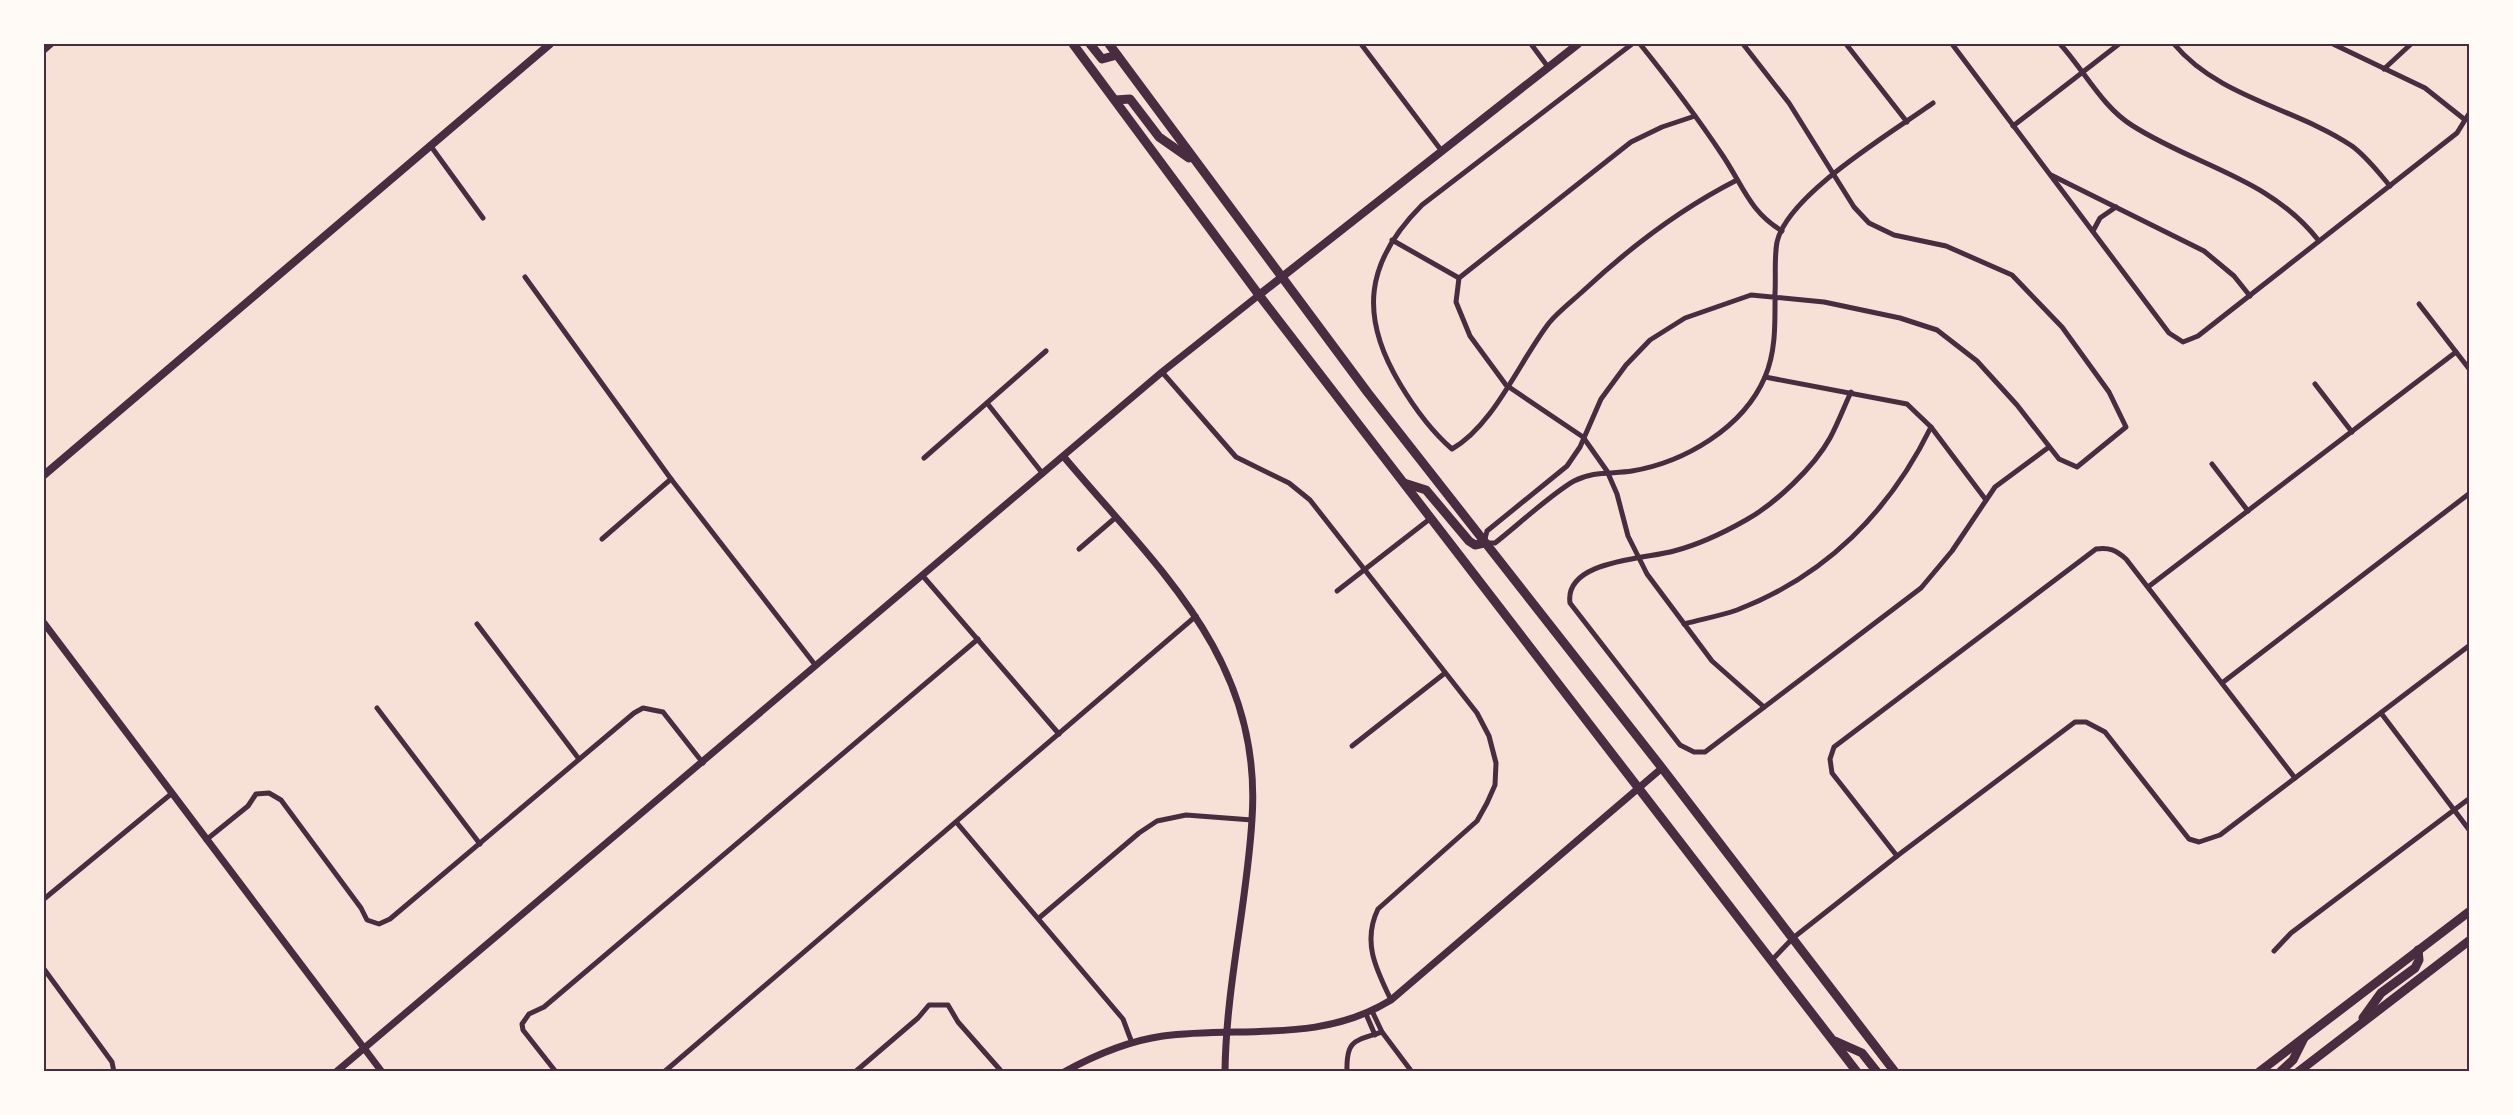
<svg xmlns="http://www.w3.org/2000/svg" width="2513" height="1115" font-family="'Source Serif 4',serif">
  <style>
    .lines { fill: none; stroke-linecap: round; stroke-linejoin: round }
    .minor { stroke: #4a2c40; stroke-width: 5 }
    .tertiary { stroke: #4a2c40; stroke-width: 7 }
    .secondary { stroke: #4a2c40; stroke-width: 8 }
    .primary { stroke: #4a2c40; stroke-width: 9 }
    .neatline { fill: none; stroke: #4a2c40; stroke-width: 2 }
  </style>
  <rect width="100%" height="100%" fill="#f7e1d7"/>
  <g class="lines">
    <g class="minor">
      <path d="M1361 44 1441 150"/>
      <path d="M1531 44 1548 67"/>
      <path d="M1632 44 1422 205C1365 262 1359 316 1400 384 1415 409 1430 430 1452 449 1494 425 1519 362 1549 323 1558 312 1571 302 1582 292 1629 248 1680 209 1737 180"/>
      <path d="M1640 44C1669 80 1697 117 1723 156 1743 186 1750 212 1782 231"/>
      <path d="M1743 44 1789 103 1854 207 1869 223 1894 235 1946 246 2012 275 2062 327 2109 392 2126 427 2077 467 2059 459 2017 405 1977 361 1937 330 1900 318 1824 302 1751 295 1685 318 1650 340 1626 365 1601 399 1580 447 1567 466 1487 531 1484 543H1495C1517 526 1551 494 1574 481 1593 471 1612 474 1632 471 1685 462 1743 428 1765 377 1776 351 1775 323 1775 296V293C1776 277 1774 258 1777 242 1788 194 1893 132 1933 103"/>
      <path d="M1846 44 1907 122"/>
      <path d="M1952 44 2169 333 2183 342 2198 336 2457 133 2470 112"/>
      <path d="M2060 44C2084 70 2102 107 2133 126 2198 167 2270 178 2319 241"/>
      <path d="M2174 44C2219 98 2296 108 2352 146 2367 157 2378 172 2390 186"/>
      <path d="M2333 44 2425 88 2464 119"/>
      <path d="M44 51 52 44"/>
      <path d="M2384 69 2411 44"/>
      <path d="M1695 116 1662 127 1631 142 1459 278 1456 302 1470 336 1506 385 1583 437 1607 471 1617 494 1628 536 1647 574 1712 661 1764 707"/>
      <path d="M2013 126 2119 44"/>
      <path d="M430 145 483 218"/>
      <path d="M2051 175 2204 251 2234 276 2250 296"/>
      <path d="M2093 231 2100 218 2116 207"/>
      <path d="M1392 240 1459 278"/>
      <path d="M525 277 671 479 816 666"/>
      <path d="M2419 304 2470 370"/>
      <path d="M1162 372 1236 457 1289 483 1310 500 1477 713 1489 736 1496 763 1495 785 1487 803 1477 821 1378 909C1362 942 1376 969 1391 1000"/>
      <path d="M1765 377 1907 404 1931 427 1986 500"/>
      <path d="M2315 384 2352 432"/>
      <path d="M1851 392C1844 407 1838 423 1830 438 1814 467 1775 504 1746 520 1725 532 1697 545 1674 551 1646 559 1564 560 1570 603L1680 745 1694 752H1705L1921 588 1952 551 1995 487 2049 447"/>
      <path d="M987 403 1043 474"/>
      <path d="M924 458 1046 351"/>
      <path d="M2212 464 2248 511"/>
      <path d="M602 539 671 479"/>
      <path d="M1079 549 1115 518"/>
      <path d="M922 575 1059 734"/>
      <path d="M2148 587 2456 352"/>
      <path d="M1337 591 1431 518"/>
      <path d="M477 624 579 759"/>
      <path d="M1684 624C1702 619 1720 616 1737 610 1826 576 1890 511 1931 427"/>
      <path d="M2222 683 2470 493"/>
      <path d="M377 708 480 844"/>
      <path d="M2381 713 2470 831"/>
      <path d="M1352 746 1445 673"/>
      <path d="M957 823 1123 1019 1132 1043"/>
      <path d="M206 840 248 806 256 794 269 793 281 800 361 908 367 920 379 924 390 919 634 713 643 708 663 712 703 763"/>
      <path d="M1897 856 1832 773 1830 759 1834 747 2096 549C2109 547 2116 550 2126 559L2295 778"/>
      <path d="M44 899 171 794"/>
      <path d="M1039 918 1139 833 1157 821 1186 815 1252 820"/>
      <path d="M2274 951 2291 933 2470 798"/>
      <path d="M1772 960 1793 938 1897 856 2075 722H2086L2105 732 2189 839 2199 842 2220 835 2470 645"/>
      <path d="M44 969 112 1062 114 1072"/>
      <path d="M1372 1011 1382 1032 1412 1072"/>
      <path d="M1366 1014 1375 1035"/>
      <path d="M556 1072 523 1030 522 1024 529 1014 544 1007 978 639"/>
      <path d="M664 1072 1196 616"/>
      <path d="M855 1072 918 1018 929 1005H948L958 1022 1002 1072"/>
      <path d="M1347 1072C1346 1040 1354 1041 1382 1032"/>
    </g>
    <g class="tertiary">
      <path d="M1064 457C1158 569 1263 659 1252 819 1247 904 1226 986 1225 1072"/>
      <path d="M44 623 382 1072"/>
      <path d="M336 1072 1162 372 1259 295"/>
      <path d="M1064 1072C1095 1055 1127 1041 1163 1036 1241 1026 1320 1044 1391 1000L1662 768"/>
    </g>
    <g class="secondary">
      <path d="M1259 295 1578 44"/>
      <path d="M44 475 550 44"/>
    </g>
    <g class="primary">
      <path d="M1073 44 1259 295 1857 1072"/>
      <path d="M1090 44 1102 59 1117 55"/>
      <path d="M1109 44 1368 393 1662 768 1895 1072"/>
      <path d="M1115 100 1130 99 1159 137 1189 158"/>
      <path d="M1404 483 1426 490 1469 541 1475 545 1484 543"/>
      <path d="M2363 1018 2381 993 2415 968 2419 960 2418 950"/>
      <path d="M1835 1041 1862 1053 1877 1072"/>
      <path d="M2259 1072 2470 911"/>
      <path d="M2280 1072 2293 1060 2304 1038"/>
      <path d="M2298 1072 2470 940"/>
    </g>
  </g>
  <rect width="2513" height="1115" fill="none" stroke="#fffaf5" stroke-width="90"/>
  <rect x="45" y="45" width="2423" height="1025" class="neatline"/>
</svg>
